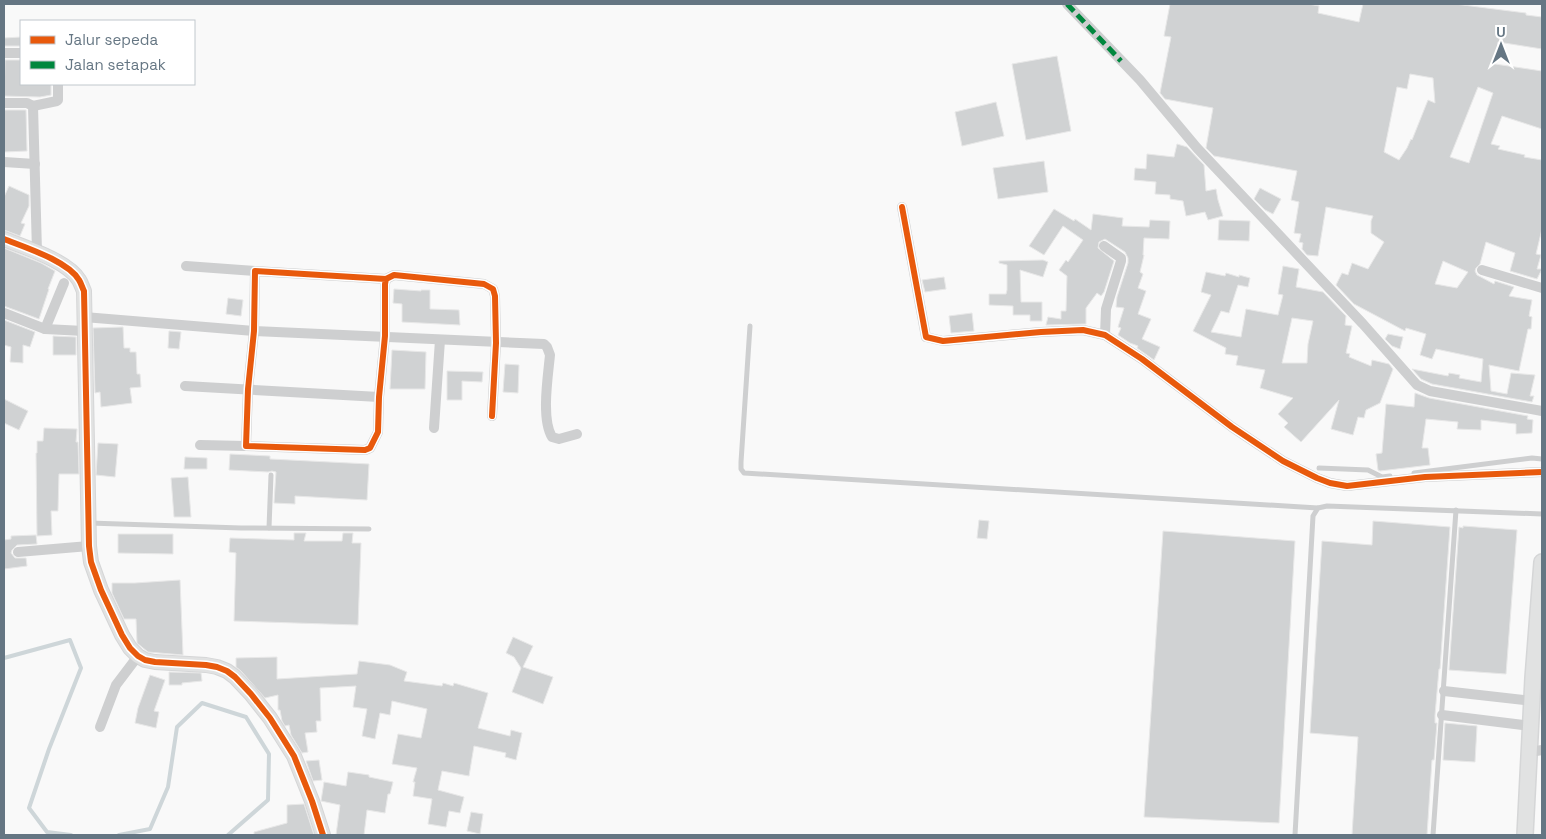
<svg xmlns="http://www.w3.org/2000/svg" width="1546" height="839" font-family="'Space Grotesk',sans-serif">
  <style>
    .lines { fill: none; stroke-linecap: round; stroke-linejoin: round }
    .stream { stroke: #ced6d9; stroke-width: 4 }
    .building { fill: #d0d2d3; stroke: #e8e8e8; fill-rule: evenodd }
    .secondary-casing { stroke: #d5d6d7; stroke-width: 16 }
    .primary-casing { stroke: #d5d6d7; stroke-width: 18 }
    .lane { stroke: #cecfd0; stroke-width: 5 }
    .street { stroke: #cecfd0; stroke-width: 10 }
    .secondary { stroke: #e1e2e2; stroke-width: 14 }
    .primary { stroke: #e1e2e2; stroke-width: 15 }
    .quiet { stroke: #00873e; stroke-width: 5; stroke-dasharray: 10 5; stroke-linecap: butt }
    .cycleway-casing { stroke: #fff; stroke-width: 9 }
    .cycleway { stroke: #e8590c; stroke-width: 6 }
  </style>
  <rect width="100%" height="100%" fill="#f9f9f9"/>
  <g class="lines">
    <g class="stream">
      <path d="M4 658 70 640 81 668 49 749 29 808 47 832 71 835"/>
      <path d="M119 835 150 829 168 787 177 727 202 703 246 717 269 754 268 800 228 835"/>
    </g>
  </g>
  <g class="building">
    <path d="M1170 4H1308L1319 6 1318 13 1359 22 1363 4H1455L1526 13V15L1542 17V49L1498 42 1495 64 1542 71V129L1502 116 1491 144 1500 146 1498 149 1525 155 1524 157 1542 160V229L1536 254 1541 255 1537 269H1542L1537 279 1510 271 1515 253 1486 242 1480 264 1476 268 1475 271 1477 275 1494 284 1495 281 1514 287 1509 296 1532 300 1529 316 1532 317 1531 329H1528L1519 371 1489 365 1491 391 1507 394 1511 373 1535 375 1530 396H1534L1532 402 1432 384 1421 379 1412 369 1448 376 1449 373 1460 375 1459 378 1481 382 1483 359 1436 349 1432 359 1420 355 1426 334 1406 328 1405 331 1354 304 1336 285 1342 273 1348 275 1352 263 1368 269 1384 242 1371 233V221L1373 216 1326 207 1318 256 1307 255 1302 249 1303 243 1299 242 1301 234 1294 233 1299 202 1291 200 1297 171 1214 156 1206 148 1213 108 1165 99 1160 93 1171 37 1164 36ZM1410 74 1433 78 1435 103 1428 100 1412 140 1411 139 1407 148 1399 160 1384 152 1397 87 1407 89ZM1478 87 1493 93 1469 163 1450 157ZM1443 261 1468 272 1457 288 1435 284Z"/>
    <path d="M21 37V46H4V38Z"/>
    <path d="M1057 56 1071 131 1026 140 1012 64Z"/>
    <path d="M5 60H21V84H51V95L40 97 4 96Z"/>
    <path d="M996 102 1004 136 962 146 955 112Z"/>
    <path d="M4 110H26L27 151 4 152Z"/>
    <path d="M1177 144 1187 147 1204 165 1206 191 1216 189 1218 200 1223 216 1208 220 1205 212 1186 216 1183 201 1170 199V195L1155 194 1156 182 1134 180 1135 168 1146 169 1147 154 1174 157Z"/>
    <path d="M1044 161 1048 192 998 199 993 168Z"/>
    <path d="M9 186 29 195V206L21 223 25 224 20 236 4 230V197Z"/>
    <path d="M1260 188 1281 199 1273 214 1265 210 1254 199Z"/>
    <path d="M1054 209 1074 221 1075 219 1091 230 1093 214 1123 218 1122 226 1149 227 1150 220 1170 221 1169 239 1144 238 1143 255H1144L1140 272 1143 274 1138 288 1146 291 1138 314 1151 319 1142 339 1160 347 1154 360 1137 348 1138 346 1130 343 1118 335 1121 328 1118 327 1124 308 1116 307 1117 297 1128 263V258L1125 252 1105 239 1099 242 1098 248 1114 261 1104 292 1101 296 1097 293 1086 308V324L1046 325 1048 317 1061 319V311H1066L1067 276 1059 270 1066 260 1068 262 1083 240 1063 226 1044 255 1029 246Z"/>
    <path d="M1219 220 1250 221 1249 241 1218 240Z"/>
    <path d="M4 248 41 263 55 271 48 289H49L39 319 4 306Z"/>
    <path d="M1043 260 1048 262 1043 277 1020 270 1021 302H1042V321H1030V315H1013V306L989 305V294H1006L1007 290V265L999 263V261Z"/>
    <path d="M1283 266 1299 269 1296 287 1323 292 1346 316 1345 325 1352 326 1346 353 1350 354 1349 357 1371 366 1372 360 1389 364 1393 369 1380 403 1366 410 1364 418 1358 417 1353 435 1331 429 1339 400 1301 442 1284 427 1288 423 1278 414 1293 398 1260 388 1265 370 1236 365 1238 356 1225 354 1226 348 1193 331 1211 295 1201 292 1206 272 1225 276 1226 273 1239 277V275L1250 278 1248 287 1238 285 1229 313 1221 311 1211 332 1241 337 1246 309 1278 315 1283 295 1278 294ZM1292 318 1313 321 1308 344 1307 363H1282Z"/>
    <path d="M944 277 946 289 925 292 922 280Z"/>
    <path d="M394 289 421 291V290H430V309L459 310 460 325 402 322V304L393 303Z"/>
    <path d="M228 298 243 300 241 316 226 314Z"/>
    <path d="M972 313 974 331 951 333 949 316Z"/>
    <path d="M4 320 35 332 30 347 23 345V363L10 362 11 347 4 345Z"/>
    <path d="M123 327 124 348H130V352H136L137 374H140L141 387 130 388 132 403 101 407 100 392 95 393 93 328Z"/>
    <path d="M169 331 181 332 179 349 168 348Z"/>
    <path d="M1388 334 1403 337 1400 349 1392 346 1385 339Z"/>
    <path d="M53 336 76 337V355H53Z"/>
    <path d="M392 350 426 352 425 389H390Z"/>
    <path d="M505 364 519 365 518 393 503 392Z"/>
    <path d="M447 371 483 372 482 382 462 381V400H447Z"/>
    <path d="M1415 393 1429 398 1528 416 1527 419 1533 420 1532 433 1516 434V424L1481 420V430L1457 429 1458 422 1426 419 1422 448H1428L1430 465 1380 471 1378 470 1376 454 1382 453 1386 404 1414 407Z"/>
    <path d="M4 399 28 411 19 430 4 423Z"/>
    <path d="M44 428 77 429 76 442H78L79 474H59L58 511H51L52 535 37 536 36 453H37V441H43Z"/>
    <path d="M98 443 118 444 115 477 96 475Z"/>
    <path d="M230 454 270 456V459L369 464 367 500 295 496V504L274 503 276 472 272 471 268 472 229 470Z"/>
    <path d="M185 457 207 458V469H184Z"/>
    <path d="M188 477 191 517H174L171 478Z"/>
    <path d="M979 520 989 521 987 539 977 538Z"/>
    <path d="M1373 521 1450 527 1440 669H1439L1435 715V723H1437L1434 760H1432L1427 835H1352L1358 737 1310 733 1322 541 1372 545Z"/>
    <path d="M1463 526 1517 530 1506 674 1449 670 1459 527 1463 528Z"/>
    <path d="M1163 531 1295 541 1279 823 1144 817Z"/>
    <path d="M294 533H306L304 541H342L343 533H353L352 543H361L358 625 234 621 236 553 229 552 230 538 294 540Z"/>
    <path d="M118 534H173V554L118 553Z"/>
    <path d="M36 535 37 544 17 545 12 550 11 553 15 558H26L27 566 4 569V540L11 539V536Z"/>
    <path d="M180 580 183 655 148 652 137 643 136 619H124L112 593V583H135Z"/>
    <path d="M513 637 533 646 523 667 553 677 543 704 512 692 521 668 514 657 506 653Z"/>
    <path d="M277 657V679L357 674 359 661 390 665 407 672 404 681 442 686 443 683 453 686 454 683 488 693 478 728 510 736 511 730 522 733 516 760 505 757 506 753 474 746 469 776 442 771 438 790 464 797 460 813 449 811 446 827 428 824 432 799 413 796 415 782H413L417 768 392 764 398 734 421 738 427 709 392 701 390 715 380 713 375 739 362 736 367 709 353 707 356 686 320 688 321 721H316L317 732 305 733 308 752 302 753 291 735 289 725 285 726 282 721 280 710H278V695L265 698 241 671 236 667V658Z"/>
    <path d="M169 672 201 673 202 681 182 683V685H169Z"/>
    <path d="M150 675 165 680 154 711 159 712 156 728 135 723 138 708Z"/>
    <path d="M1445 723 1477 726 1475 762 1443 760Z"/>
    <path d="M319 760 322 780 313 781 306 761Z"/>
    <path d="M348 772 369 775V777L393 782 390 794H388L385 813 367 810 364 835H336L340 805 321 801 324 782 346 786Z"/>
    <path d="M304 804 314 835H254V832L287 823V805Z"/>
    <path d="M471 812 483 814 480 834 467 831Z"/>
  </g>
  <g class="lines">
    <g class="secondary-casing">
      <path id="secondary" d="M4 239C24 247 68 261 79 280 81 283 82 287 84 291L89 546 91 562 101 590 122 635 130 648 138 656 145 660 155 662 206 665 217 667 227 671 235 677 251 694 270 718 294 756 312 801 323 835"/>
    </g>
    <g class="primary-casing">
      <path id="primary" d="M1525 835 1533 678 1542 562"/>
    </g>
    <g class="lane">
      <path d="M750 326 741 462V469L744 473 1318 508"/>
      <path d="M1319 468 1368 470 1382 477 1390 476"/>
      <path d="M1414 473 1532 458 1542 459"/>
      <path d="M89 523 241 528 369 529"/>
      <path d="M269 528 271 475"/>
      <path d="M1295 835 1313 516 1318 508 1327 506 1542 514"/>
      <path d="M1433 835 1456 510"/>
    </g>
    <g class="street">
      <path d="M1067 4 1140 80 1197 148 1363 324 1417 385 1430 391 1542 411"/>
      <path d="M4 53H21"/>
      <path d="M4 103H27L33 106 37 252"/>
      <path d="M33 106 57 101 58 100V84"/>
      <path d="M4 162 35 164"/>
      <path d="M902 207 926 337 943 341 1041 332 1083 330 1105 335 1142 359 1232 427 1283 461 1317 478 1330 483 1347 486 1425 477 1542 472"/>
      <path d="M1104 246 1121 258V261L1106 309 1105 335"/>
      <path d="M186 266 255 271"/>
      <path d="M1482 270 1542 288"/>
      <path d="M386 279 255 271 254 331 248 389 246 446 365 450 370 448 378 432 379 397 385 336V284L386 279 394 275 484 284 493 289 495 296 496 343 492 416"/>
      <path d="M4 313 45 329 84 331"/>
      <path d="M84 317 254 331 544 344 547 347 550 355C548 376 541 419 552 437L559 439 577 434"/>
      <path d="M45 329 64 283"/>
      <path d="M185 386 379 397"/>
      <path d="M434 428 440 340"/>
      <path d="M200 445 246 446"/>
      <path d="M18 552 89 546"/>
      <path d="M1444 691 1532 701"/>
      <path d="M1442 715 1531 726"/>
      <path d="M100 727 116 685 138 656"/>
      <path d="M1530 752 1542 750"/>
    </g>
    <use href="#secondary" class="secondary"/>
    <use href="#primary" class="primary"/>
    <path class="quiet" d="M1067 4 1121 61"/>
    <g class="cycleway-casing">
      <g id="cycleway">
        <path d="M902 207 926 337 943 341 1041 332 1083 330 1105 335 1142 359 1232 427 1283 461 1317 478 1330 483 1347 486 1425 477 1542 472"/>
        <path d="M4 239C24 247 68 261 79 280 81 283 82 287 84 291L89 546 91 562 101 590 122 635 130 648 138 656 145 660 155 662 206 665 217 667 227 671 235 677 251 694 270 718 294 756 312 801 323 835"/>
        <path d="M386 279 255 271 254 331 248 389 246 446 365 450 370 448 378 432 379 397 385 336V284L386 279 394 275 484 284 493 289 495 296 496 343 492 416"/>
      </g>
    </g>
    <use href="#cycleway" class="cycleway"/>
  </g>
  <rect width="1546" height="839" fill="none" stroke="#657683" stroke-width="10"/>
  <rect x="20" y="20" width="175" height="65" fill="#ffffff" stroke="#c1c8cd"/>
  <rect x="30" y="36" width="25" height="8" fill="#e8590c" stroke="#c1c8cd"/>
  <text x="65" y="45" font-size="15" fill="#657683">Jalur sepeda</text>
  <rect x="30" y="61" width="25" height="8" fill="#00873e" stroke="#c1c8cd"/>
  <text x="65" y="70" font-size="15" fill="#657683">Jalan setapak</text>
  <g transform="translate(1501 45)" stroke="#ffffff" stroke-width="4" paint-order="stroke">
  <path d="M0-4L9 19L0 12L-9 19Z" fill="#657683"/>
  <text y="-8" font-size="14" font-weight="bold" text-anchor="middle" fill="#657683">U</text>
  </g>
</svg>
